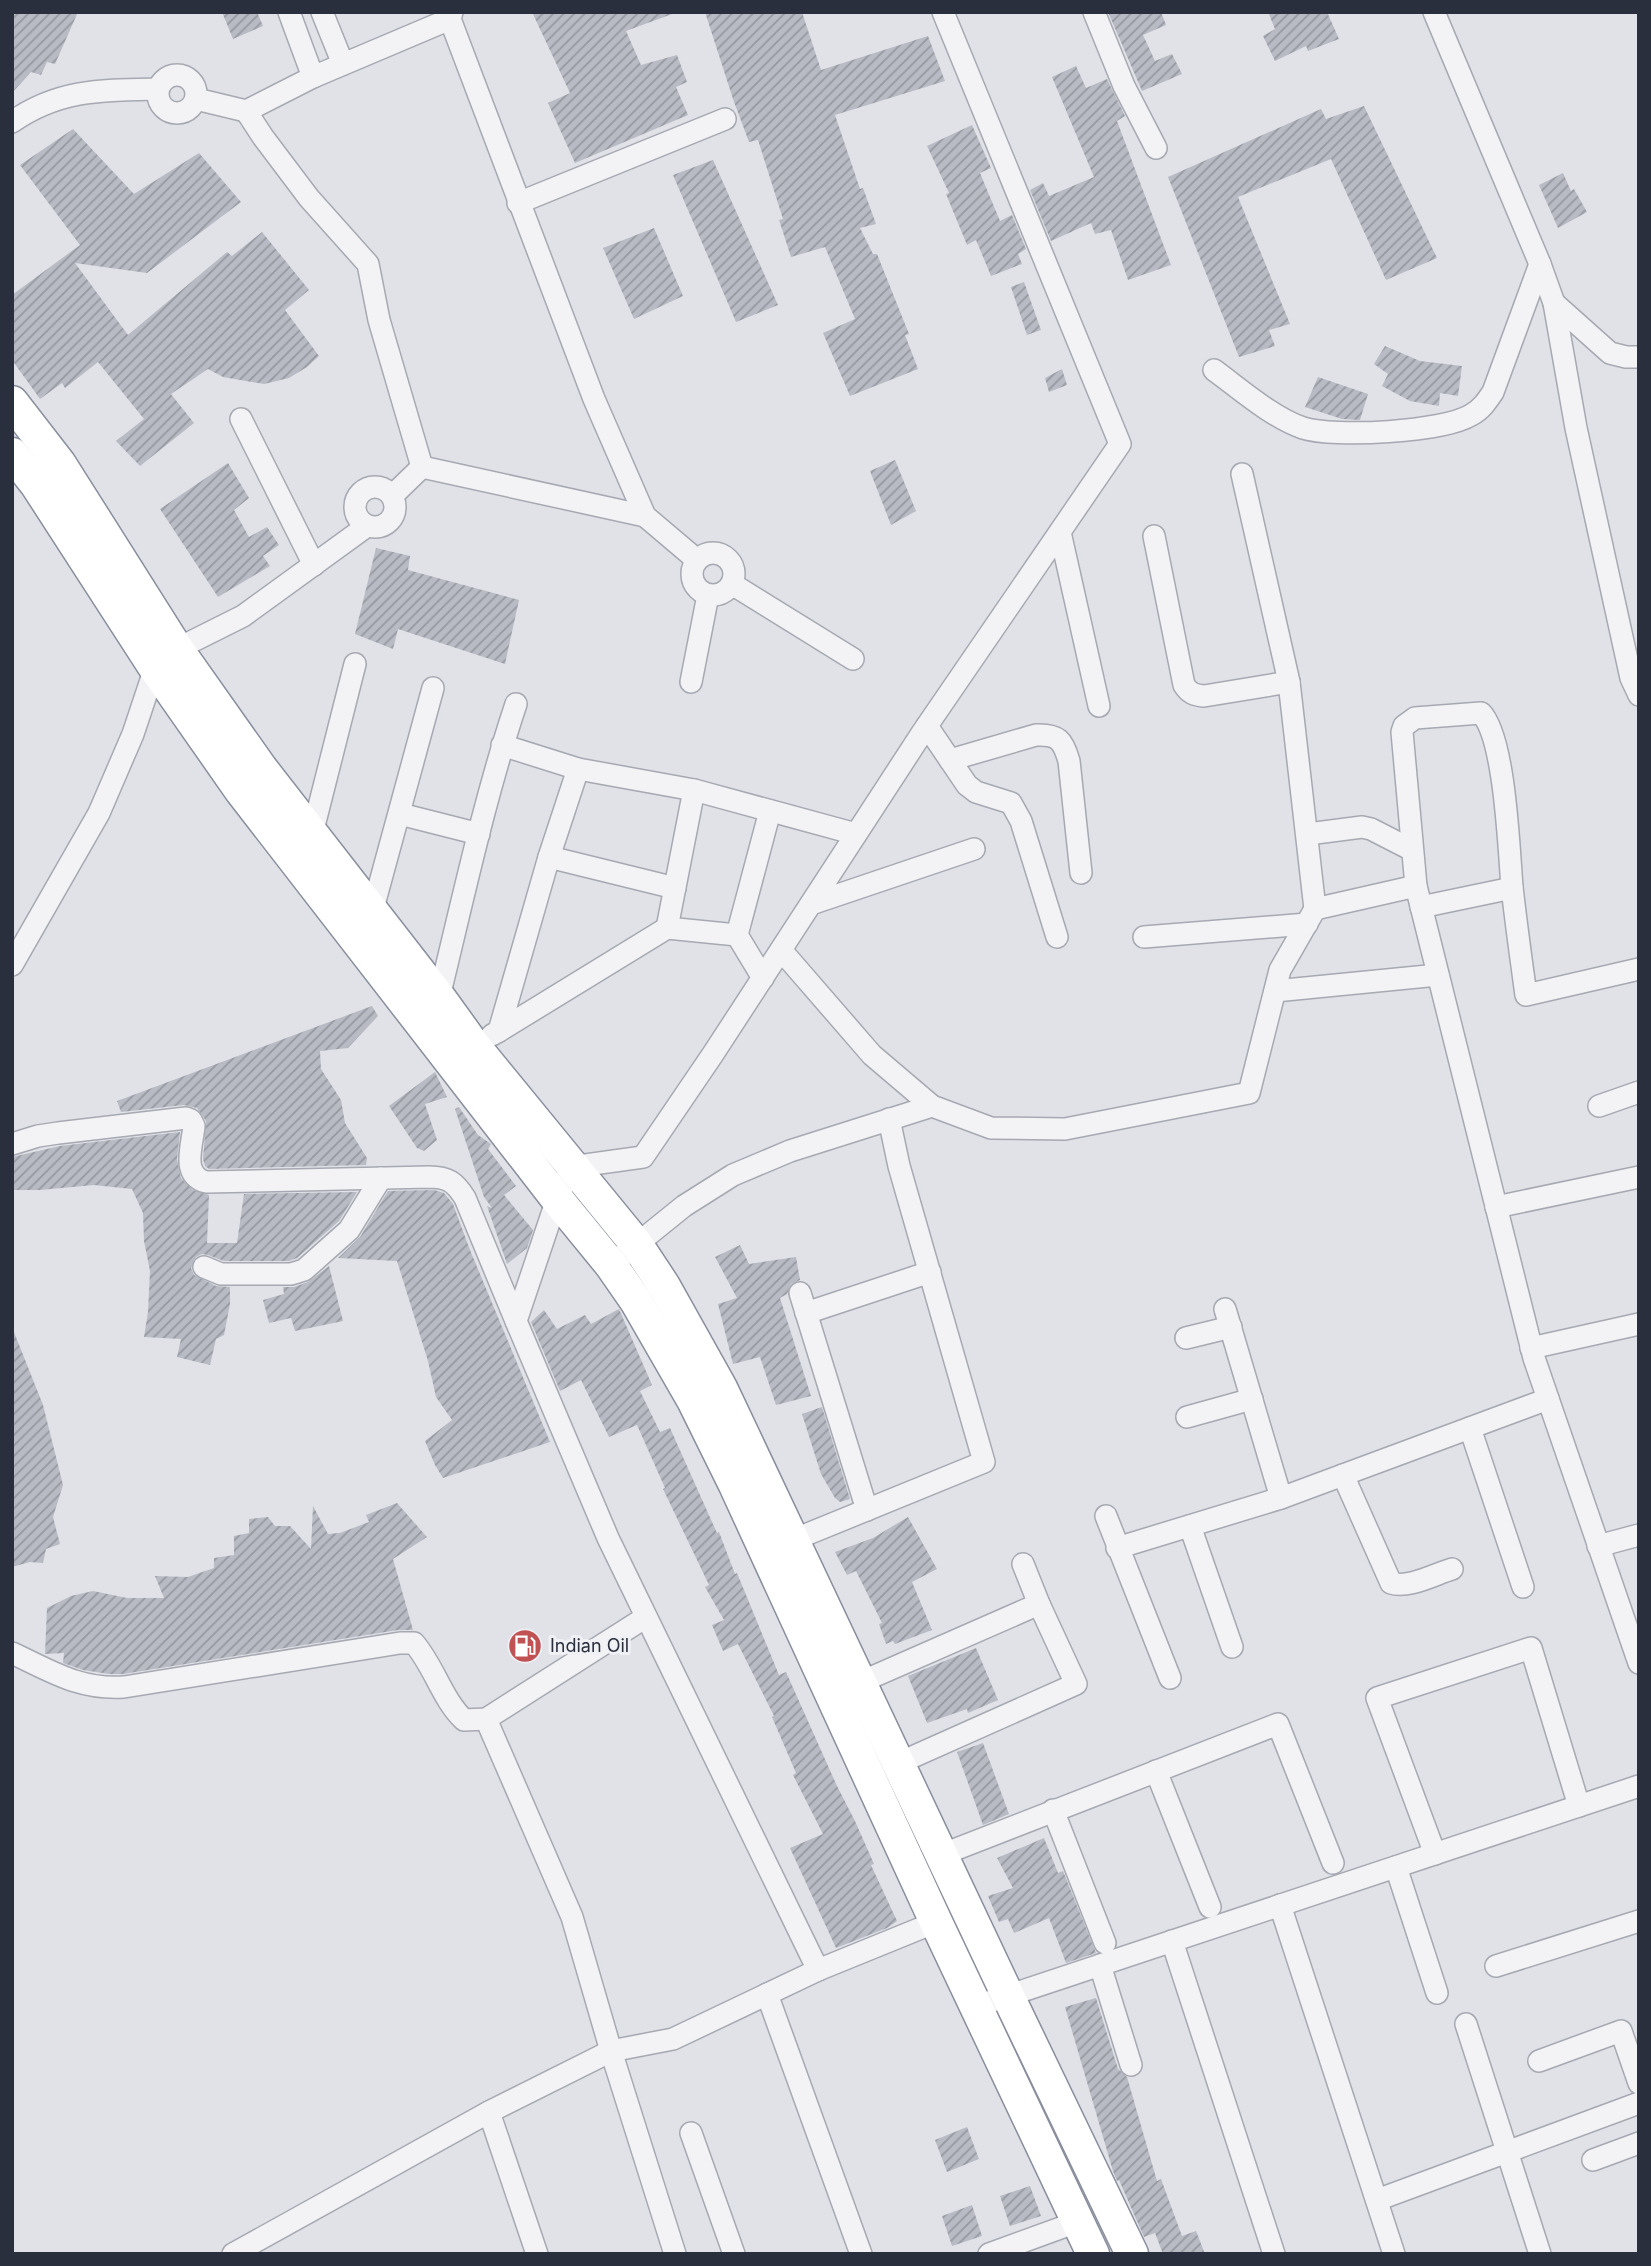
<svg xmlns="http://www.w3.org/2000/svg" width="1651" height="2266" font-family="Inter,sans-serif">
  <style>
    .building { fill: url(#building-hatch) }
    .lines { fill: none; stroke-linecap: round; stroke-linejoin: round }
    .minor-casing { stroke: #a6a9b1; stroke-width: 24 }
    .highway-casing { stroke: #898e9d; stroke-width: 35 }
    .minor { stroke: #f3f3f6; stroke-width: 21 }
    .highway { stroke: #fff; stroke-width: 32 }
    .labels { text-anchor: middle; stroke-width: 6; stroke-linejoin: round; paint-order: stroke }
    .poi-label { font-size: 18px; fill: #2a2f3d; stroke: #f0f1f5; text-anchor: start }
  </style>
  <defs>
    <pattern id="building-hatch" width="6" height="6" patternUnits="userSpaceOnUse" patternTransform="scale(1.75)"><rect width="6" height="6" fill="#b8bbc4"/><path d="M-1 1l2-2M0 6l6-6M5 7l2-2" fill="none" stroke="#9698a0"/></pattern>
  </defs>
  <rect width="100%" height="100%" fill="#e0e2e8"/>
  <g class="building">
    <path d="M12 12H78L55 64 47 62 41 75 31 72 12 93Z"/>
    <path d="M222 12H257L263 26 233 39Z"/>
    <path d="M532 12H671L672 14 626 31 641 65 677 55 687 82 676 87 688 115 575 163 548 103 570 93Z"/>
    <path d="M705 12H802L821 70 928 36 945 81 835 115 860 189 863 188 876 224 860 228 873 254H877L909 334 905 335 918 369 850 396 823 333 855 319 825 247 791 257 779 220 783 219 758 140 749 142 733 99Z"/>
    <path d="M1108 12H1161L1166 25 1143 35 1155 61 1172 54 1182 74 1142 91Z"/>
    <path d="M1268 12H1327L1339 39 1308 51 1306 46 1275 61 1263 36 1275 29Z"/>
    <path d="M1076 66 1086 88 1107 79 1125 116 1117 121 1171 265 1128 280 1111 230 1095 234 1091 223 1051 241 1030 190 1043 183 1049 196 1094 177 1052 77Z"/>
    <path d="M1364 106 1437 258 1386 280 1331 159 1238 197 1290 324 1269 330 1275 346 1239 357 1168 177 1321 109 1326 119Z"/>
    <path d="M972 125 991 168 980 173 1000 221 1012 215 1026 249 1018 254 1022 264 991 276 976 240 967 245 946 194 949 193 927 146Z"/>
    <path d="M73 129 134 194 199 153 241 202 147 273 75 263 128 335 227 252 232 256 262 232 309 290 285 310 319 356 307 367 289 378 264 384 223 377 208 369 171 394 194 423 140 466 116 441 144 419 98 362 65 388 62 383 40 399 12 360V295L80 245 20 165Z"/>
    <path d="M713 160 778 305 736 322 673 175Z"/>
    <path d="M1563 173 1571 191 1574 189 1587 212 1558 228 1539 185Z"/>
    <path d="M654 228 683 296 634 319 603 248Z"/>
    <path d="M1024 282 1041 330 1027 335 1011 287Z"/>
    <path d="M1385 346 1420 361 1462 366 1458 396 1440 393 1439 406 1410 401 1382 386 1388 374 1374 364Z"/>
    <path d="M1062 369 1067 385 1049 392 1045 378Z"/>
    <path d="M1318 377 1368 394 1360 420 1342 419 1305 407Z"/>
    <path d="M895 460 916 511 891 525 870 471Z"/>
    <path d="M228 463 249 498 234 510 249 537 267 527 279 545 263 556 270 566 218 597 160 509Z"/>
    <path d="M376 548 410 556 408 570 519 600 505 664 398 629 393 649 355 634Z"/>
    <path d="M372 1006 378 1016 348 1048 320 1051 321 1069 341 1100 345 1123 367 1158 366 1165 209 1169 205 1166 203 1159 206 1121 197 1108 184 1105 121 1112 117 1101Z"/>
    <path d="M435 1072 447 1097 425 1104 437 1140 424 1151 417 1148 389 1106Z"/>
    <path d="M459 1107 478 1135 491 1144 488 1149 516 1186 504 1195 533 1230 527 1248 507 1264 487 1206 492 1208 484 1197 455 1109Z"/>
    <path d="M180 1132 177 1159 181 1178 193 1190 209 1195 207 1243H237L244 1194 357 1192 339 1221 297 1258 289 1261H224L208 1255 202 1254 196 1257 191 1268 194 1275 216 1286 230 1287V1304L224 1335 216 1339 210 1365 177 1357 181 1339 144 1337 148 1312 150 1271 144 1241 143 1213 132 1189 94 1185 40 1190H12V1157L60 1146Z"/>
    <path d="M434 1190 444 1193 453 1204 470 1250 550 1442 443 1478 435 1465 425 1441 452 1420 436 1397 428 1361 397 1261 338 1258 360 1237 388 1191Z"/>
    <path d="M740 1245 749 1264 796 1257 800 1280 791 1284 787 1294 780 1298 811 1396 776 1405 760 1357 733 1364 718 1304 737 1298 715 1257Z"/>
    <path d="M329 1266 343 1321 295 1331 291 1318 269 1323 263 1300 284 1294 283 1287H294L308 1282Z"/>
    <path d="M619 1309 652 1385 640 1391 660 1432 670 1428 717 1533 719 1532 735 1574 737 1573 779 1675 786 1672 837 1786 855 1821 874 1864 871 1865 897 1921 887 1928 836 1948 790 1848 823 1834 793 1775 796 1773 772 1717 774 1716 738 1644 723 1651 712 1625 724 1620 705 1587 709 1585 663 1489 665 1488 637 1425 609 1437 581 1380 560 1391 531 1322 544 1310 557 1329 585 1315 591 1324Z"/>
    <path d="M12 1327 43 1405 63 1485 53 1517 60 1544 46 1549 43 1563 30 1562 12 1567Z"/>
    <path d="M822 1407 850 1499 840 1502 835 1498 821 1474 802 1414Z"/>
    <path d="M397 1503 427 1537 393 1559 413 1630H398L123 1674H109L83 1670 63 1663 64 1653 45 1654 47 1608 71 1596 93 1591 127 1598H164L155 1576 188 1577 214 1568V1558L234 1555V1536L249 1533V1519L268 1517 275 1526H290L311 1549 313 1506 328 1534 340 1533 369 1522 366 1515Z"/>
    <path d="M908 1517 937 1569 912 1582 932 1630 895 1644 893 1641 886 1644 879 1624 882 1623 856 1571 847 1575 835 1552 873 1538Z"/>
    <path d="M976 1648 998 1700 968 1713 967 1709 927 1723 908 1676Z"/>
    <path d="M983 1743 1009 1814 983 1825 957 1752Z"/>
    <path d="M1044 1838 1058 1873 1063 1871 1096 1953 1066 1963 1049 1918 1014 1933 1008 1919 999 1922 988 1896 1013 1888 997 1858Z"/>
    <path d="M1096 1998 1118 2069 1127 2077 1157 2181 1161 2179 1182 2236 1196 2231 1205 2254H1163L1155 2233 1144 2237 1119 2180 1117 2181 1113 2171 1065 2007Z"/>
    <path d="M967 2127 979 2159 947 2172 935 2140Z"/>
    <path d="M1030 2186 1041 2216 1010 2226 1000 2196Z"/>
    <path d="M972 2205 982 2236 952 2246 942 2216Z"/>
  </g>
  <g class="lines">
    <g class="minor-casing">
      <g id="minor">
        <path d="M289 12 313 77"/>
        <path d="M322 12 343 64"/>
        <path d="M452 12 450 19 594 399 645 516 697 560"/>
        <path d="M1094 12 1124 86 1156 148"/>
        <path d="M1434 12 1540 264 1554 303 1576 428 1631 678 1639 695"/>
        <circle cx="177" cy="94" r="19"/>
        <path d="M196 99 246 111 313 77 450 19"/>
        <path d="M246 111 263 137 309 198 368 264 379 320 422 467"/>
        <path d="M12 122C59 89 103 90 158 89"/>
        <path d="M518 203 725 119"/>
        <path d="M1554 303 1610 353 1626 357H1639"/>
        <path d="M1214 370C1240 389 1273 418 1303 428 1335 438 1443 432 1471 415 1481 410 1487 401 1493 392L1540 264"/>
        <path d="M241 419 314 565"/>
        <path d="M422 467 645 516"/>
        <path d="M1242 474 1289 682 1315 909"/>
        <circle cx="375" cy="507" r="20"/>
        <path d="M392 496 422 467"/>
        <path d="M1060 532 1099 706"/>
        <path d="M1154 536 1184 685C1189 693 1194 695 1204 696L1289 682"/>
        <circle cx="713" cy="574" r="21"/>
        <path d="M732 584 853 659"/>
        <path d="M691 682 708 595"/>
        <path d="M927 726 967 785 976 792 1011 803 1021 821 1057 937"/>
        <path d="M502 745 578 769 694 790 856 834"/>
        <path d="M950 760 1036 735C1058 734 1063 740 1069 761L1081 873"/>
        <path d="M400 814 479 834"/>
        <path d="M312 834 355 664"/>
        <path d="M1308 834 1362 827 1371 829 1412 850"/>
        <path d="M549 857 675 888"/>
        <path d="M811 904 974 849"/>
        <path d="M1421 907 1512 888"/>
        <path d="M367 917 372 912 433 688"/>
        <path d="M667 928 694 790"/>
        <path d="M737 935 770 811"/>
        <path d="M1144 937 1307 924"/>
        <path d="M781 950 872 1055 932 1106 991 1128 1065 1129 1249 1093 1280 970 1315 909 1416 886"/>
        <path d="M12 965 99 813 133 734 155 668 177 649 243 616 367 526"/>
        <path d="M1639 969 1526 995C1521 959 1516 923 1512 887 1509 851 1505 737 1481 713L1415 718 1404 726 1402 732 1416 886 1534 1358 1639 1663"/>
        <path d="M1275 991 1438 975"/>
        <path d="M439 997C463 899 484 800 516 704"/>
        <path d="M499 1031 667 928 737 935 763 978"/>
        <path d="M492 1035 499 1031 549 857 578 769"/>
        <path d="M1599 1106 1639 1092"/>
        <path d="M12 1144 38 1136 58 1133 186 1118 191 1120 194 1126C192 1147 181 1175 206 1182L429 1177C448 1177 455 1182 465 1198L516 1321"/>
        <path d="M1496 1207 1639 1177"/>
        <path d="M611 1265 684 1206 733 1175 790 1151 932 1106"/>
        <path d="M204 1267 221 1274H291L304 1270 349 1230 381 1178"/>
        <path d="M800 1293 867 1510"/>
        <path d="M1225 1309 1281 1498"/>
        <path d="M806 1313 930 1272"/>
        <path d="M1186 1338 1231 1327"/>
        <path d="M1531 1348 1639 1324"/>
        <path d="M1187 1417 1252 1399"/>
        <path d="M1470 1428 1523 1587"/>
        <path d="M1343 1475 1391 1583C1408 1589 1435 1574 1452 1569"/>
        <path d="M1106 1516 1170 1678"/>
        <path d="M1190 1526 1232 1647"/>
        <path d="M793 1540 984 1462 899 1166 889 1119"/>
        <path d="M1598 1546 1639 1535"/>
        <path d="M1117 1548 1281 1498 1548 1399"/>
        <path d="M12 1653C51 1671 79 1690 124 1687L400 1643H414C434 1666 442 1699 464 1720L486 1719 646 1617"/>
        <path d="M861 1682 1039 1604"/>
        <path d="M486 1719 572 1917 611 2051 675 2254"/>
        <path d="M899 1763 1076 1684 1039 1604 1023 1564"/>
        <path d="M1156 1771 1210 1907"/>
        <path d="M1053 1810 1105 1943"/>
        <path d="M1435 1854 1377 1698 1531 1648 1579 1806"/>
        <path d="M941 1855 1278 1724 1333 1863"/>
        <path d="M1396 1867 1437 1993"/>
        <path d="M1280 1905 1394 2254"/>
        <path d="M1172 1941 1274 2254"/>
        <path d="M1100 1965 1131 2065"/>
        <path d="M1496 1966 1639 1921"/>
        <path d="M818 1970 608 1538 516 1321 557 1199 571 1167 643 1157 713 1054 922 733 1120 444 943 12"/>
        <path d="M767 1994 861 2254"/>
        <path d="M977 2006 1639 1786"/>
        <path d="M1466 2024 1540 2254"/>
        <path d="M1539 2061 1621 2031 1639 2083"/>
        <path d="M489 2112 537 2254"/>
        <path d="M691 2133 734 2254"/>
        <path d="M1593 2160 1639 2143"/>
        <path d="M1377 2200 1639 2103"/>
        <path d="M233 2254 489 2112 611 2051 673 2039 818 1970 936 1922"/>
        <path d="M989 2254 1077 2222"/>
      </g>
    </g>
    <g class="highway-casing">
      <g id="highway">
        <path d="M12 402 60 464 177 649 261 768 439 997 475 1047 637 1245 664 1286 721 1388 1008 1996 1132 2254"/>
        <path d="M12 454 36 484 155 668 241 791 557 1199 611 1265 636 1301 693 1400 735 1485 936 1922 1093 2254"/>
      </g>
    </g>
    <use href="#minor" class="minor"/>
    <use href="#highway" class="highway"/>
  </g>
  <defs>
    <g id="fuel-disc" transform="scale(1.75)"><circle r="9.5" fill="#c05254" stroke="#f0f1f5"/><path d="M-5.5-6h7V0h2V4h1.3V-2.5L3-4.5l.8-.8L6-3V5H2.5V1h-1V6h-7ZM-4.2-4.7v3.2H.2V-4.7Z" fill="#fff"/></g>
  </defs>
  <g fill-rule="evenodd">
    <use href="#fuel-disc" x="525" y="1646"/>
  </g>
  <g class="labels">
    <g class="poi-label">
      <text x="550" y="1652">Indian Oil</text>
    </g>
  </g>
  <rect width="1651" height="2266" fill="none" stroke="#2a2f3d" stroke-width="28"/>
</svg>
